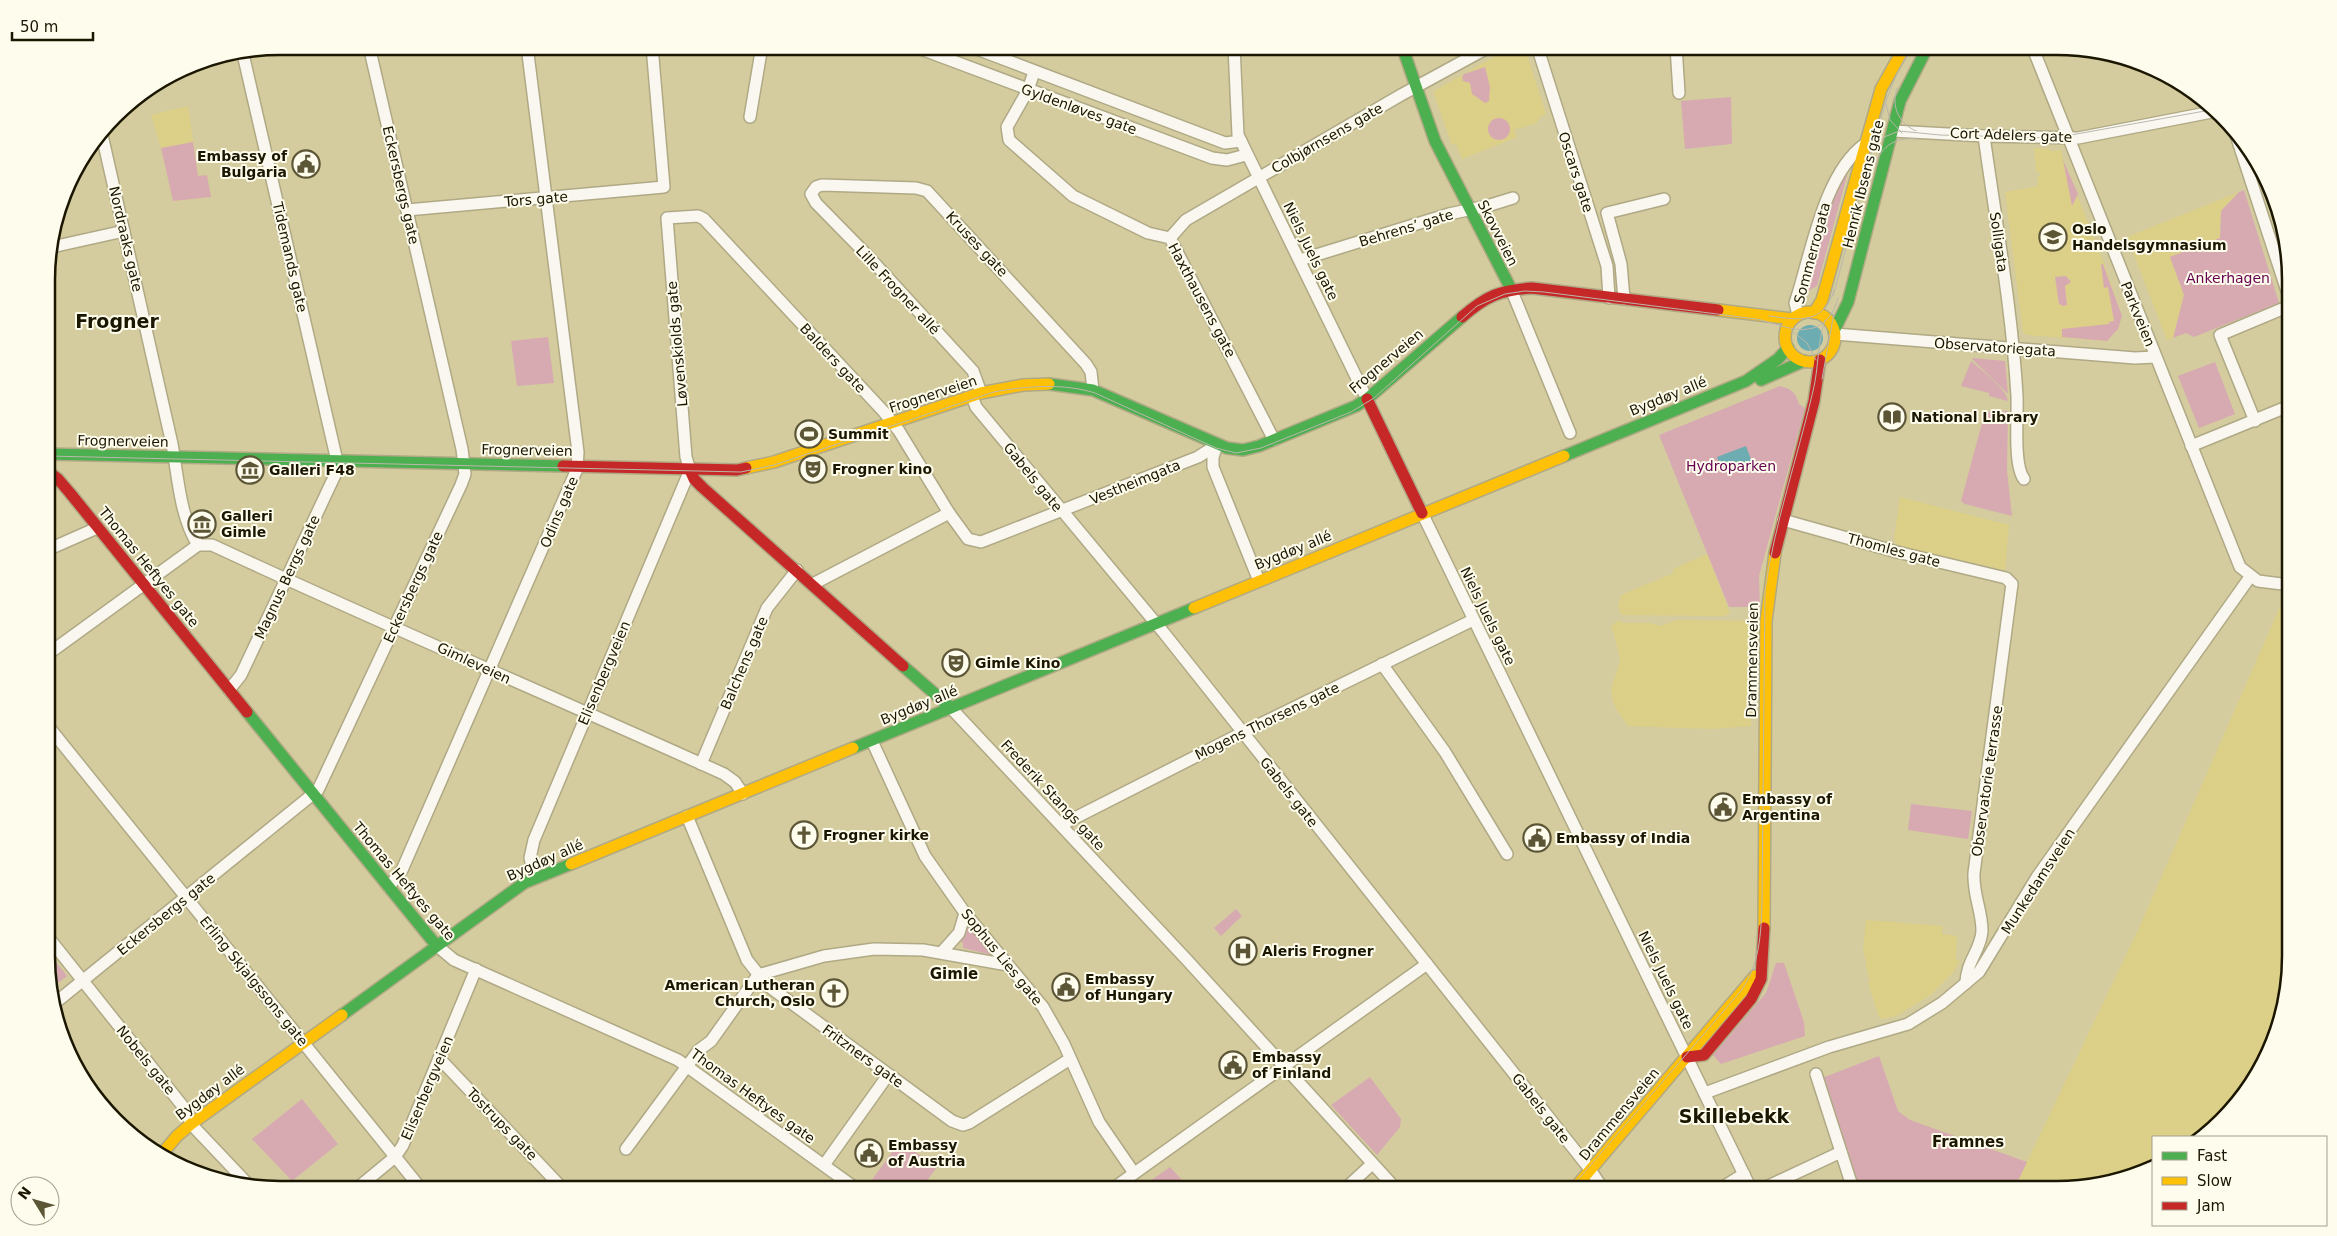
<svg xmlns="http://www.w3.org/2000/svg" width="2337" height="1236" font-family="'DejaVu Sans',sans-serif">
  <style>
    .built { fill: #dccf87 }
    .green { fill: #d7aab2 }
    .water { fill: #6dacb0 }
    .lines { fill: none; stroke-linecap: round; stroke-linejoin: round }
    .street-casing { stroke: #b0a985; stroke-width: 14 }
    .fast-casing { stroke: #b0a985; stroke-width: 14 }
    .slow-casing { stroke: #b0a985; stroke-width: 14 }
    .jam-casing { stroke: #b0a985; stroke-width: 14 }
    .street { stroke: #f9f7f0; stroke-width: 11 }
    .fast { stroke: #4caf50; stroke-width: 11 }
    .slow { stroke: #ffc107; stroke-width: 11 }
    .jam { stroke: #c62828; stroke-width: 11 }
    .tram { stroke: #bab8ac; stroke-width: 1 }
    .labels { text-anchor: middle; stroke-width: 4; stroke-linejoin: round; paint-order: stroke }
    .street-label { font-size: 14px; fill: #1b1600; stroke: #fefcec }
    .poi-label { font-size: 14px; font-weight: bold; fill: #1b1600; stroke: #fefcec; text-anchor: start }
    .park-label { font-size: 14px; fill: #650050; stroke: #fefcec }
    .neighbourhood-label { font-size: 15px; font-weight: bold; fill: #1b1600; stroke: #fefcec }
    .district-label { font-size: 19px; font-weight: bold; fill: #1b1600; stroke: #fefcec }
    .rim { fill: none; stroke: #1b1600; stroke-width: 2.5 }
  </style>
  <rect width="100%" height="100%" fill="#d4cc9e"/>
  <g class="built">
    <path d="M1513 46H1524L1546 114 1540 117 1537 123 1514 130 1517 137 1462 159 1456 144 1452 145 1434 95V91Z"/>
    <path d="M188 106 198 176 207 175 211 197 173 201 161 148 151 115Z"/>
    <path d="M2034 148 2050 149V151L2061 150 2063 160 2104 263 2122 316 2118 329 2107 341 2027 335 2023 333 2005 192 2038 186 2037 177 2040 176 2039 172H2036V170Z"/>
    <path d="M2239 192 2221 211 2220 238 2170 257 2184 295 2173 338 2167 340 2127 237Z"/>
    <path d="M1900 497 2009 525 2005 570 1897 546 1894 539Z"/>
    <path d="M1707 554 1730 613 1724 616 1621 615 1618 606 1621 595 1674 573 1673 569Z"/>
    <path d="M2290 599V709L2285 714 2290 720V746L2280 755 2290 773 2291 956 2271 1042 2255 1076 2233 1110 2202 1137H2153V1167L2132 1177 2072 1189H2014L2139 928 2283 600Z"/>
    <path d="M1618 620 1623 623H1650L1660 626 1676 620 1751 621V726L1712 729 1628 726 1614 705 1611 690 1620 660 1614 634 1611 627Z"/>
    <path d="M1866 920 1943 926 1942 934 1957 936 1956 960 1960 961 1953 973 1931 995 1896 1016 1882 1019 1879 1017 1868 983 1870 981 1866 968V960L1863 952Z"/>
  </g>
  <g class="green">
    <path d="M1485 67 1490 87 1489 101 1485 103 1472 94 1470 83 1463 81 1462 77 1464 74Z"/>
    <path d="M1731 97 1732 144 1685 149 1681 101Z"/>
    <circle cx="1499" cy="129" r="11"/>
    <path d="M193 142 198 176 207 175 211 197 173 201 161 148Z"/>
    <path d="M2063 160 2078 194 2072 206Z"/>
    <path d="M1844 173 1847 176 1817 286 1806 292 1803 289 1829 198Z"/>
    <path d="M2244 190 2279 303 2194 337 2186 333 2173 338 2184 295 2170 257 2220 238 2221 211 2239 192Z"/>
    <path d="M2101 264H2103L2122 316 2118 329 2107 341 2062 337V329L2109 324V322L2114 321 2108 287 2104 288Z"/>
    <path d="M2066 276 2071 282 2065 286 2067 305 2063 306 2059 304 2055 277Z"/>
    <path d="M548 337 554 383 517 386 511 341Z"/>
    <path d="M1973 358 2005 361 2008 394 1972 359Z"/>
    <path d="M1971 361C1981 370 2007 389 2008 401L1989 396V393L1961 386Z"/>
    <path d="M2215 362 2235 414 2199 428 2178 376Z"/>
    <path d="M1780 386C1792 389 1796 393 1799 404L1805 408 1759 576 1760 607H1729L1659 435Z"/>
    <path d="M2008 411 2007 471 2012 516 1965 504 1961 501 1985 412Z"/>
    <path d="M1911 804 1972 811 1968 839 1908 830Z"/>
    <path d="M1236 909 1242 916 1221 936 1214 928Z"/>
    <path d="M967 923 992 955 963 948V943L958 940Z"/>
    <path d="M48 952 67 976 49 990 48 987Z"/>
    <path d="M1776 963H1784L1804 1022 1805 1036 1721 1064 1713 1055 1766 993Z"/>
    <path d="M1879 1056 1898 1111 1910 1120 2027 1162 2014 1189H1860L1822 1078Z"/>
    <path d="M1370 1077 1401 1119 1400 1127 1377 1155 1331 1105Z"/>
    <path d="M302 1099 338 1144 292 1181 252 1139Z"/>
    <path d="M900 1141 937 1167 920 1190H876L869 1184Z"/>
    <path d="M1170 1167 1191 1190H1145L1143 1186Z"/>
  </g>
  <g class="water">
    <circle cx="1810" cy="338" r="13"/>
    <path d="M1746 446 1752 462 1723 473 1717 457Z"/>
  </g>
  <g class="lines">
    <g class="street-casing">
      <g id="street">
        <path d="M913 46 1212 158 1227 160 1246 155"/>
        <path d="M969 46 1225 143 1241 141"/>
        <path d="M1234 46 1238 135 1367 399"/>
        <path d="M1537 46 1607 266 1609 298"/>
        <path d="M1676 46 1679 93"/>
        <path d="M2032 46 2240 567 2258 581 2290 585"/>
        <path d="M1034 72 1028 90 1007 127 1009 140 1073 196 1148 233 1170 238 1274 440"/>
        <path d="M750 117 762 46"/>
        <path d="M1893 131 1984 136 2078 138 2217 111"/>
        <path d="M2235 132 2289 297"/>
        <path d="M102 135 172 444C178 477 180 517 198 545"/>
        <path d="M1984 136C1996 223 2012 309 2017 396 2018 415 2013 465 2024 479"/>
        <path d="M407 210 664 187 652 46"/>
        <path d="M1170 238 1186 220 1401 95 1491 46"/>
        <path d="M52 247 124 231"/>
        <path d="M1300 260 1449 214 1487 206 1513 198"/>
        <path d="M1511 289 1570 433"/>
        <path d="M1624 299 1621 264 1607 213 1664 199"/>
        <path d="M1798 315 1795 303C1811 256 1823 174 1865 144"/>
        <path d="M1835 334 2135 358 2155 357"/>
        <path d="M981 393 973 371 867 255 816 203 811 194 816 187 822 185 916 188 927 191 1086 364 1091 372 1093 390"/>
        <path d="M972 396 976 407 1164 633 1589 1168 1603 1189"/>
        <path d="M2255 421 2220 335 2289 306"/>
        <path d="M1217 445 1213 457V467L1259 581"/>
        <path d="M2191 446 2289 406"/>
        <path d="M949 513 968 539 981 542 1198 457 1217 445"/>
        <path d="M1422 513 1751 1189"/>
        <path d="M1783 520 1897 552 2006 578 2012 584 1974 873C1973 896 1982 910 1982 931 1981 950 1966 962 1966 983"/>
        <path d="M47 550 97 528"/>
        <path d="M48 654 198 545H212C382 624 554 697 724 774L735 782 743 794"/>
        <path d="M1382 664 1445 752 1507 854"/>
        <path d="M229 690 241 675 335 475 337 461 243 54"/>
        <path d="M951 708 1187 960 1396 1189"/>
        <path d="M48 726 422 1190"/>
        <path d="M872 741 925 856 965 913 1043 1007 1064 1044 1099 1122 1134 1173"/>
        <path d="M701 764 767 608 797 570"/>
        <path d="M687 816 747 960 767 985 952 1121 963 1125 969 1123 1070 1059"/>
        <path d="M1061 825 1242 733 1473 620"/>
        <path d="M535 878 530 858 534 840 690 470 686 457 667 218 698 216 704 219 884 412 899 431 949 513 813 584"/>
        <path d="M389 887 402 870 577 469 578 452 527 46"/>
        <path d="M48 937 185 1109 191 1124 245 1181"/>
        <path d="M436 945 454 960 678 1060 858 1190"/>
        <path d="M942 952 959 933 965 913"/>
        <path d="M55 1003 318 790 461 485 465 474 462 449 369 46"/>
        <path d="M439 1058 564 1190"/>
        <path d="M1816 1074 1853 1189"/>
        <path d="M1705 1093 1829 1047 1908 1024 1942 1003 1979 972 2037 877 2250 577"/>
        <path d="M626 1149 699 1050 711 1041 758 975 824 956 874 949 923 950 1008 965"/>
        <path d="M824 1165 888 1075"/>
        <path d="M1345 1189 1372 1164"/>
        <path d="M1720 1189 1744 1174"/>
        <path d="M1762 1189 1841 1152"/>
        <path d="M355 1190 395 1157 403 1145 476 969"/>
        <path d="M1111 1190 1427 964"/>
      </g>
    </g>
    <g class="fast-casing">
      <g id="fast">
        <path d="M1402 46 1435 141 1511 289"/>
        <path d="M1834 331 1848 302 1900 101 1928 46"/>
        <path d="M1761 380 1804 361"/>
        <path d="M1049 384 1093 390 1227 448 1243 450 1259 446 1356 406 1367 399 1462 317"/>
        <path d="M47 454 563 466"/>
        <path d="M1564 456 1746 381 1778 359 1788 348"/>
        <path d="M903 666 951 708"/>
        <path d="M247 712 436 945"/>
        <path d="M853 748 1194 608"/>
        <path d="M342 1015 524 883 571 864"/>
      </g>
    </g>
    <g class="slow-casing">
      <g id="slow">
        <path d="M1718 310 1793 319"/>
        <circle cx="1810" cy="337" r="25"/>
        <path d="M1814 313 1822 300 1881 89 1905 46"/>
        <path d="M746 468 774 462 981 393 1023 385 1049 384"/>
        <path d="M1194 608 1564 456"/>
        <path d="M571 864 853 748"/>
        <path d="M1764 928 1766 621 1775 553"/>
        <path d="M161 1155 177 1136 191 1124 342 1015"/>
        <path d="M1574 1189 1755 976"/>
      </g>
    </g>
    <g class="jam-casing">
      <g id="jam">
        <path d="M1462 317C1486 296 1500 290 1532 288L1718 310"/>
        <path d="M1367 399 1422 513"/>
        <path d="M563 466 737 470 746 468"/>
        <path d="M690 470 694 479 702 487 903 666"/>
        <path d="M47 471 58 479 70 493 247 712"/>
        <path d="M1775 553 1814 401 1820 360"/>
        <path d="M1687 1057 1704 1055 1751 999 1761 979 1764 928"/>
      </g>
    </g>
    <use href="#street" class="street"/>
    <use href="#fast" class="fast"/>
    <use href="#slow" class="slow"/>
    <use href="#jam" class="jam"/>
    <g class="tram">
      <path d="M1897 88C1891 106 1898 123 1916 131"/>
      <path d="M1886 104 1890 120 1902 133"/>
      <path d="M1875 147 1884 137 1899 131 1940 135 2054 138 2216 109"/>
      <path d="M1874 166C1883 144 1896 137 1918 139"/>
      <path d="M1833 296 1886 101 1895 78 1911 46"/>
      <path d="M1769 316C1800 320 1823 325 1834 290"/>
      <path d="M1791 330 1807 343 1816 360"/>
      <path d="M1822 379 1834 313"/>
      <path d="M47 456 741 472 774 465 994 392C1026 386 1064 383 1095 393L1216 448 1236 453 1261 448 1351 412 1374 398 1477 306 1505 294 1525 291 1544 292C1615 301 1686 310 1756 319 1773 322 1792 332 1808 329 1825 327 1834 313 1838 298"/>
      <path d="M1570 1189 1740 992C1760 965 1761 934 1762 902L1765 591C1774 525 1798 456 1813 391 1819 367 1817 343 1825 320"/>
    </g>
  </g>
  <defs>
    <g id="civic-ring" transform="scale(1.4375)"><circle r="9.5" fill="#fefcec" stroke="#5c5637" stroke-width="1.5"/><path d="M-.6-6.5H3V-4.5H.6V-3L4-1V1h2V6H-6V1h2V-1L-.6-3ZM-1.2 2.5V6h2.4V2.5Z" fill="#5c5637"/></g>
    <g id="school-ring" transform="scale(1.4375)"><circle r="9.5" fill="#fefcec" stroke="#5c5637" stroke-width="1.5"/><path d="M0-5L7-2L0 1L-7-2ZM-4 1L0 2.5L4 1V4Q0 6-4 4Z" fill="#5c5637"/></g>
    <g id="library-ring" transform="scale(1.4375)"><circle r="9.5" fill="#fefcec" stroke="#5c5637" stroke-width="1.5"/><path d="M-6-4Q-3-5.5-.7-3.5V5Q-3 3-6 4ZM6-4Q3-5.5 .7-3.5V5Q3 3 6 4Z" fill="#5c5637"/></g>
    <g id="stadium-ring" transform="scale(1.4375)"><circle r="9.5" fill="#fefcec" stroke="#5c5637" stroke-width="1.5"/><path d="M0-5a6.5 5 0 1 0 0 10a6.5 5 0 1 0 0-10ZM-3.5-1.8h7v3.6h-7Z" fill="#5c5637"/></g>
    <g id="theatre-ring" transform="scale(1.4375)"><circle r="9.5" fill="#fefcec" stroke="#5c5637" stroke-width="1.5"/><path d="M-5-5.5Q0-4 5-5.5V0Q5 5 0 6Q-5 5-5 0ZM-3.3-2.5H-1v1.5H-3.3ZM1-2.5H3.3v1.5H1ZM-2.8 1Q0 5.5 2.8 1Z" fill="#5c5637"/></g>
    <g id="museum-ring" transform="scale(1.4375)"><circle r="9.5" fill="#fefcec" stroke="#5c5637" stroke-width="1.5"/><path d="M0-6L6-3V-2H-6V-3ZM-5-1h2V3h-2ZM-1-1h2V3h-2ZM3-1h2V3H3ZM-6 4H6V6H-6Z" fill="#5c5637"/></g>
    <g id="church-ring" transform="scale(1.4375)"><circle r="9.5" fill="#fefcec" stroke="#5c5637" stroke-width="1.5"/><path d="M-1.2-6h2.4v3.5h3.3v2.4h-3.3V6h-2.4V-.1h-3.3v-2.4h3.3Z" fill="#5c5637"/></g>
    <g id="hospital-ring" transform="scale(1.4375)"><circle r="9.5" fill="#fefcec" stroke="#5c5637" stroke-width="1.5"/><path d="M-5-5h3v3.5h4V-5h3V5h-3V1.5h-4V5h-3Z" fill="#5c5637"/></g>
  </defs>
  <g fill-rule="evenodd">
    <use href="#civic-ring" x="306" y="164"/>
    <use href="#school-ring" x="2053" y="237"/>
    <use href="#library-ring" x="1892" y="417"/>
    <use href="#stadium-ring" x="809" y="434"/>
    <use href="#theatre-ring" x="813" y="469"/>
    <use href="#museum-ring" x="250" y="470"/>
    <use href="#museum-ring" x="202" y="524"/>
    <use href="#theatre-ring" x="956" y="663"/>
    <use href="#civic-ring" x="1723" y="807"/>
    <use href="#church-ring" x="804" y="835"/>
    <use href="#civic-ring" x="1537" y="838"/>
    <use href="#hospital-ring" x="1243" y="951"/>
    <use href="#civic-ring" x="1066" y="987"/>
    <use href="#church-ring" x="834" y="993"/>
    <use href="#civic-ring" x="1233" y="1065"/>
    <use href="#civic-ring" x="869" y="1153"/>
  </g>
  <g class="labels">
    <g class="street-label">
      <text transform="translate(1079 109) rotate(20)" y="5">Gyldenløves gate</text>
      <text transform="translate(2011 135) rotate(2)" y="5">Cort Adelers gate</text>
      <text transform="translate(1327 138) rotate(-30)" y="5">Colbjørnsens gate</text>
      <text transform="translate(1576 172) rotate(72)" y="5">Oscars gate</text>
      <text transform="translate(1863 184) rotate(-76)" y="5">Henrik Ibsens gate</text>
      <text transform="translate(401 185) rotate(77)" y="5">Eckersbergs gate</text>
      <text transform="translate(536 199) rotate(-5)" y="5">Tors gate</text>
      <text transform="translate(1406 228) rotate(-17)" y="5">Behrens’ gate</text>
      <text transform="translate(1498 233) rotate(63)" y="5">Skovveien</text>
      <text transform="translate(126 239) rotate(77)" y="5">Nordraaks gate</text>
      <text transform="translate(1999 242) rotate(82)" y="5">Solligata</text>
      <text transform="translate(977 244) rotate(47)" y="5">Kruses gate</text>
      <text transform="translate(1311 251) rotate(64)" y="5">Niels Juels gate</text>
      <text transform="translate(1812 253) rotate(-75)" y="5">Sommerrogata</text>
      <text transform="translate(290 257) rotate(77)" y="5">Tidemands gate</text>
      <text transform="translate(898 290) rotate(47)" y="5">Lille Frogner allé</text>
      <text transform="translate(1202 300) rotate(62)" y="5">Haxthausens gate</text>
      <text transform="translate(2138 314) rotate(68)" y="5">Parkveien</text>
      <text transform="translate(677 344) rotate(-95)" y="5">Løvenskiolds gate</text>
      <text transform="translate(1995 347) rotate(4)" y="5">Observatoriegata</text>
      <text transform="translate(833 358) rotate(47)" y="5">Balders gate</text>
      <text transform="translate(1386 361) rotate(-40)" y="5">Frognerveien</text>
      <text transform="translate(933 394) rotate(-18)" y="5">Frognerveien</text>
      <text transform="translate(1668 396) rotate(-22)" y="5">Bygdøy allé</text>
      <text transform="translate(123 441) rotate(1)" y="5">Frognerveien</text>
      <text transform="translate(527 450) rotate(1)" y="5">Frognerveien</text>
      <text transform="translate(1033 477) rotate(51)" y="5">Gabels gate</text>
      <text transform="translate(1135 482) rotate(-22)" y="5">Vestheimgata</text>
      <text transform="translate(559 512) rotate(-67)" y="5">Odins gate</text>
      <text transform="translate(1293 550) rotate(-22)" y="5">Bygdøy allé</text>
      <text transform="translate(1894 550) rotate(15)" y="5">Thomles gate</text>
      <text transform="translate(149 567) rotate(51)" y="5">Thomas Heftyes gate</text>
      <text transform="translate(287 577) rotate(-65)" y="5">Magnus Bergs gate</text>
      <text transform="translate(413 587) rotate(-65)" y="5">Eckersbergs gate</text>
      <text transform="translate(1488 616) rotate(64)" y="5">Niels Juels gate</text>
      <text transform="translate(1752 660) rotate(-89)" y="5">Drammensveien</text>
      <text transform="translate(474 663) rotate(25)" y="5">Gimleveien</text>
      <text transform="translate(744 663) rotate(-67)" y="5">Balchens gate</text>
      <text transform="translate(604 673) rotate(-67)" y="5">Elisenbergveien</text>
      <text transform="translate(919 705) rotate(-22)" y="5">Bygdøy allé</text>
      <text transform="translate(1267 721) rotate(-26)" y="5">Mogens Thorsens gate</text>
      <text transform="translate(1987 781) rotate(-82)" y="5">Observatorie terrasse</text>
      <text transform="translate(1289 792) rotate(52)" y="5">Gabels gate</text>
      <text transform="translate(1053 795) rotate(47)" y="5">Frederik Stangs gate</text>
      <text transform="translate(545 860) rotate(-24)" y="5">Bygdøy allé</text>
      <text transform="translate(404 881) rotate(50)" y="5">Thomas Heftyes gate</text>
      <text transform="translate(2038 881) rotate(-57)" y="5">Munkedamsveien</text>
      <text transform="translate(166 914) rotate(-39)" y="5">Eckersbergs gate</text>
      <text transform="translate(1002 957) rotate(51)" y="5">Sophus Lies gate</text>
      <text transform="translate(1666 980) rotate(64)" y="5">Niels Juels gate</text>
      <text transform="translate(254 981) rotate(51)" y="5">Erling Skjalgssons gate</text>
      <text transform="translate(863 1056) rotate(36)" y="5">Fritzners gate</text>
      <text transform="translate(146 1060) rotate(51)" y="5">Nobels gate</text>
      <text transform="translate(427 1088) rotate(-67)" y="5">Elisenbergveien</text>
      <text transform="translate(210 1092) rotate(-37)" y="5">Bygdøy allé</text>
      <text transform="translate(753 1096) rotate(36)" y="5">Thomas Heftyes gate</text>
      <text transform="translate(1541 1108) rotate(52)" y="5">Gabels gate</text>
      <text transform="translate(1619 1114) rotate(-50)" y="5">Drammensveien</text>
      <text transform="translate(502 1124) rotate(46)" y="5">Tostrups gate</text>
    </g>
    <g class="poi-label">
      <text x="287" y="161" text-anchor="end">Embassy of<tspan x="287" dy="16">Bulgaria</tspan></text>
      <text x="2072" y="234">Oslo<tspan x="2072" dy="16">Handelsgymnasium</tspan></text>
      <text x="1911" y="422">National Library</text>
      <text x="828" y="439">Summit</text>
      <text x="832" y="474">Frogner kino</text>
      <text x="269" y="475">Galleri F48</text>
      <text x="221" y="521">Galleri<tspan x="221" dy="16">Gimle</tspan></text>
      <text x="975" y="668">Gimle Kino</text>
      <text x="1742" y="804">Embassy of<tspan x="1742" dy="16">Argentina</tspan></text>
      <text x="823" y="840">Frogner kirke</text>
      <text x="1556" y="843">Embassy of India</text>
      <text x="1262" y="956">Aleris Frogner</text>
      <text x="1085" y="984">Embassy<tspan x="1085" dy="16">of Hungary</tspan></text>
      <text x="815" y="990" text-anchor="end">American Lutheran<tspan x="815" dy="16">Church, Oslo</tspan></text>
      <text x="1252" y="1062">Embassy<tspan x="1252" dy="16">of Finland</tspan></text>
      <text x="888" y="1150">Embassy<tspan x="888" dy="16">of Austria</tspan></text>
    </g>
    <g class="park-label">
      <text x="2228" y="283">Ankerhagen</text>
      <text x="1731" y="471">Hydroparken</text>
    </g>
    <g class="neighbourhood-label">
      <text x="954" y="979">Gimle</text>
      <text x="1968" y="1147">Framnes</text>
    </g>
    <g class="district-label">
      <text x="117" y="328">Frogner</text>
      <text x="1734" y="1123">Skillebekk</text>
    </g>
  </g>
  <path d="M0 0H2337V1236H0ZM280 55H2057A225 225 0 0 1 2282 280V956A225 225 0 0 1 2057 1181H280A225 225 0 0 1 55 956V280A225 225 0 0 1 280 55Z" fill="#fefcec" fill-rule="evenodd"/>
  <path class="rim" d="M280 55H2057A225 225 0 0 1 2282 280V956A225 225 0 0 1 2057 1181H280A225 225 0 0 1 55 956V280A225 225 0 0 1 280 55Z"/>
  <rect x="2152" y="1136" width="175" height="90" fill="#fefcec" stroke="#a3a08e"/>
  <rect x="2162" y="1152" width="25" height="8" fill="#4caf50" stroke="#a3a08e"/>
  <text x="2197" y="1161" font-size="15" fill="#1b1600">Fast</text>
  <rect x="2162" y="1177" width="25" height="8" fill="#ffc107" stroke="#a3a08e"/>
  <text x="2197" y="1186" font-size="15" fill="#1b1600">Slow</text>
  <rect x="2162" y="1202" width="25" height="8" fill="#c62828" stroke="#a3a08e"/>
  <text x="2197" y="1211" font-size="15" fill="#1b1600">Jam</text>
  <g transform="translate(35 1201) rotate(307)"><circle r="24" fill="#fefcec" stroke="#a3a08e"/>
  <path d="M0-4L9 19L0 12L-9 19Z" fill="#5c5637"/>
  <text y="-8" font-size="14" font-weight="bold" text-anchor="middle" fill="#1b1600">N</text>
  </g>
  <path d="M12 32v8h81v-8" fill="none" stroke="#1b1600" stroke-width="2.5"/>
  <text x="20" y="32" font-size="15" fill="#1b1600" stroke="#fefcec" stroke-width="4" paint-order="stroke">50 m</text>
</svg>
